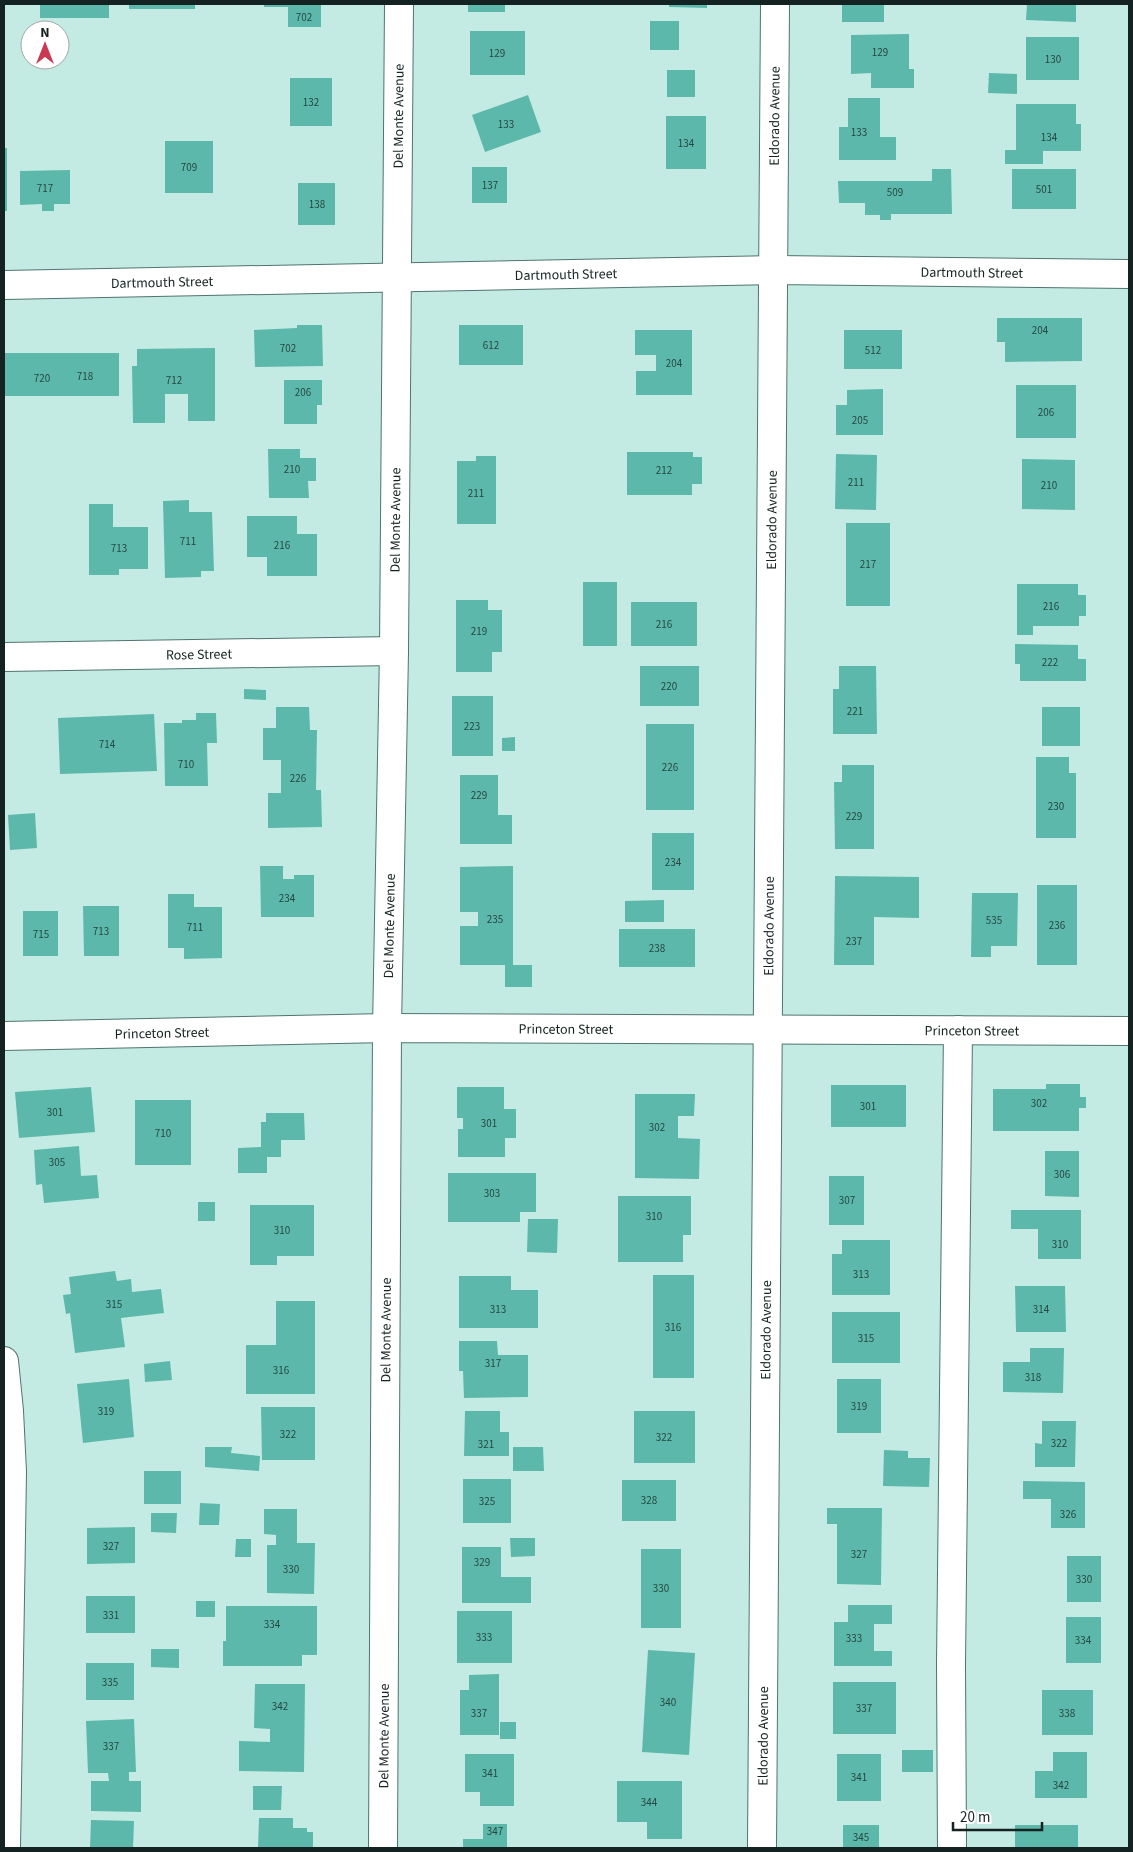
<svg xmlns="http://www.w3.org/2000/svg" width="1133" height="1852" font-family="'Source Sans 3',sans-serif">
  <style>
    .building { fill: #5cb8aa }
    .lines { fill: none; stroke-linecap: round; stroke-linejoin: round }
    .minor-casing { stroke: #50746e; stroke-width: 30 }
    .minor { stroke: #fff; stroke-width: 28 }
    .labels { text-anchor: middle; stroke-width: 4; stroke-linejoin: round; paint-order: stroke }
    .number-label { font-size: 11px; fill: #264843 }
    .street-label { font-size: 14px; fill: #142321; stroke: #fff }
  </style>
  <rect width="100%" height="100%" fill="#c3ebe3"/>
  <g class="building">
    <rect x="40" y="4" width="69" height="14"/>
    <rect x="129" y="4" width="66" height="5"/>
    <path d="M264 4H321V27H288V7H264Z"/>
    <rect x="468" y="4" width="37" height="8"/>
    <path d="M669 4H707V8L669 7Z"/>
    <rect x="842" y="4" width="42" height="18"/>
    <path d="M1027 4H1076V22L1026 20Z"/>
    <rect x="650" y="21" width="29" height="29"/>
    <rect x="470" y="31" width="55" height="44"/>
    <path d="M909 34V69H914V88H871V73L851 74V35Z"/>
    <rect x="1026" y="37" width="53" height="43"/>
    <rect x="667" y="70" width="28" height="27"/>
    <path d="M989 73 1017 74V94L988 93Z"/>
    <rect x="290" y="78" width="42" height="48"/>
    <path d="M528 95 541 132 485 152 472 115Z"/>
    <path d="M848 98H880V137H896V160H839V127H848Z"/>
    <path d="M1016 104H1076V124H1081V151H1043V164H1005V150H1016Z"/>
    <rect x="666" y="116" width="40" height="53"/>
    <rect x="165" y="141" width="48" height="52"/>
    <rect x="4" y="148" width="3" height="63"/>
    <rect x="472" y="167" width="35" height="36"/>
    <path d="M932 169H951L952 214H891V220H880V215H865V203H839L838 181H932Z"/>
    <rect x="1012" y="169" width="64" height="40"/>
    <path d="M70 170V204H54V211H42V204L20 205V171Z"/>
    <rect x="298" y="183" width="37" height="42"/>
    <path d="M997 318H1082V361L1005 362V342H997Z"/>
    <path d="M297 325H322L323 366 255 367 254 330 297 328Z"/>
    <rect x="459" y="325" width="64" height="40"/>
    <path d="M635 330H692V395H636V371H656V355H635Z"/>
    <rect x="844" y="330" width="58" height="39"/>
    <path d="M215 348V421H188V394H165V423H133L132 366H137V349Z"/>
    <rect x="4" y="353" width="115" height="43"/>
    <path d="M284 380H322V405H317V424H284Z"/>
    <rect x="1016" y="385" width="60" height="53"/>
    <path d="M883 389V435H836V405H847V390Z"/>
    <path d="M268 449H300V458H316V481H308L309 498H269Z"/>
    <path d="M627 452H693V457H702V484H692V495H627Z"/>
    <path d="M836 454 877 455 876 510 835 509Z"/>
    <path d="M476 456H496V524H457V461H476Z"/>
    <path d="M1022 459 1075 460V510L1022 509Z"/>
    <path d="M189 500V512H212L214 571H201V577L165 578 163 501Z"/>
    <path d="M89 504H113V527H148V569H119V575H89Z"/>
    <path d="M247 516H297V534H317V576H267V557H247Z"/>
    <rect x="846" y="523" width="44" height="83"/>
    <rect x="583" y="582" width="34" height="64"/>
    <path d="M1017 584H1078V595H1086V616H1079V626H1033V635H1017Z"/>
    <path d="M456 600H488V610H502V652H492V672H456Z"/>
    <rect x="631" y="602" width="66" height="44"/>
    <path d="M1015 644 1078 645V659H1086V681H1020V664H1015Z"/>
    <rect x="640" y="666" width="59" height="40"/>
    <path d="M839 666H876L877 734H833V689H839Z"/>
    <path d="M244 689 266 690V700L244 699Z"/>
    <rect x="452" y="696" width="41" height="60"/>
    <path d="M276 707H309L310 730H317L316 790H321L322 827 268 828V793H281V760H263V728H276Z"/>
    <rect x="1042" y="707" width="38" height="39"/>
    <path d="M196 713H216L217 743H207L208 786H165L164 723H182V720H196Z"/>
    <path d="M154 714 157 771 60 774 58 718Z"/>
    <rect x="646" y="724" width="48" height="86"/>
    <path d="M515 737V751H502V738Z"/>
    <path d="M1036 757H1069V773H1076V838H1036Z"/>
    <path d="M842 765H874V849H835L834 782H842Z"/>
    <path d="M460 775H498V815H512V844H460Z"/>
    <path d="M35 813 37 848 10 850 8 815Z"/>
    <rect x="652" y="833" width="42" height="57"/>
    <path d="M260 866H283V879H294V875H314V917H261Z"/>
    <path d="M513 866V965H532V987H505V965H460V926H478V912H460V867Z"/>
    <path d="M835 876 919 877V918L874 917V965H834Z"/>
    <rect x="1037" y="885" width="40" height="80"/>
    <path d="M972 893H1018L1017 946H991V957H971Z"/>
    <path d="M168 894H194V907H222V958L184 959V948H168Z"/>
    <path d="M664 900V922H625V901Z"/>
    <path d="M83 906H119V956H84Z"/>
    <rect x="23" y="911" width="35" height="45"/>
    <rect x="619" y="929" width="76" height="38"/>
    <path d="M1046 1084H1080V1097H1086V1108H1079V1131H993V1089H1046Z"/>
    <rect x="831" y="1085" width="75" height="42"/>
    <path d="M91 1087 95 1132 19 1138 15 1092Z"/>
    <path d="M457 1087H504V1109H516V1138H505V1157H458V1129H463V1118H457Z"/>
    <path d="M635 1094H695L694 1116H678V1138L700 1139 699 1179 635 1178Z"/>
    <rect x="135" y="1100" width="56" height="65"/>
    <path d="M266 1113H304L305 1140H281V1157H267V1173H238V1148L261 1147V1122H266Z"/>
    <path d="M79 1146 81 1176 97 1175 99 1198 44 1203 42 1184 36 1185 34 1150Z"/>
    <path d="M1045 1151H1079V1197L1045 1196Z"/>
    <path d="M448 1173H536V1212H520V1222H448Z"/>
    <rect x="829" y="1176" width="35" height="49"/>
    <path d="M618 1196H691V1235H683V1262H618Z"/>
    <rect x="198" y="1202" width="17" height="19"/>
    <path d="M250 1205H314V1256H277V1265H250Z"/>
    <path d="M1011 1210H1081V1259H1038V1229H1011Z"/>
    <path d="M528 1219H558L557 1253 527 1252Z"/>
    <path d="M842 1240H890V1295H832V1254H842Z"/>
    <path d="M115 1271 117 1281 131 1279 132 1292 161 1289 164 1313 121 1318 125 1347 75 1353 70 1313 66 1314 63 1295 71 1294 69 1277Z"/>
    <rect x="653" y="1275" width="41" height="103"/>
    <path d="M459 1276H511V1290H538V1328H459Z"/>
    <path d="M1015 1286H1065L1066 1332H1016Z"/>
    <path d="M276 1301H315V1394H246V1345H276Z"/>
    <rect x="832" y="1312" width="68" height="51"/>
    <path d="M459 1341H497L498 1355H528V1397L464 1398 463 1371H459Z"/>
    <path d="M1030 1348H1064L1063 1393 1003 1392V1362H1030Z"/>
    <path d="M170 1361 172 1380 145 1382 144 1364Z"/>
    <path d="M129 1379 134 1437 83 1443 77 1384Z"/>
    <rect x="837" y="1379" width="44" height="54"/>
    <path d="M261 1407H315V1460H262Z"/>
    <path d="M465 1411H500V1432H509V1456H464Z"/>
    <rect x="634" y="1411" width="61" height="52"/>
    <path d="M1042 1421H1076L1075 1467H1035V1443L1042 1444Z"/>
    <path d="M205 1447H232L231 1453 260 1456 259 1471 205 1467Z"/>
    <path d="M513 1447H543L544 1471H513Z"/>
    <path d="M884 1450 908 1451V1458H930L929 1487 883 1486Z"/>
    <rect x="144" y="1471" width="37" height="33"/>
    <rect x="463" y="1479" width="48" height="44"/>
    <rect x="622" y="1480" width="54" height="41"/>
    <path d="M1023 1481 1085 1482V1528H1051V1499H1023Z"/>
    <path d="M200 1503 220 1504 219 1525H199Z"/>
    <path d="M827 1508H882L881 1585 837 1584V1524H827Z"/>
    <path d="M264 1509H297V1543H315L314 1594 267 1593V1545H276V1535L264 1534Z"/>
    <path d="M151 1513H177L176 1533 151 1532Z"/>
    <path d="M135 1527V1563L87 1564V1528Z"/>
    <path d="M510 1538H535V1556L511 1557Z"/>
    <path d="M236 1539H251V1557H235Z"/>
    <path d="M462 1547H501V1577H531V1603H462Z"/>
    <rect x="641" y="1549" width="40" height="79"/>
    <rect x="1067" y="1556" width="34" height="46"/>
    <rect x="86" y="1596" width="49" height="37"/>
    <rect x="196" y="1601" width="19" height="16"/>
    <path d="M848 1605H892V1624H874V1651H892V1666H834V1622H848Z"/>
    <path d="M226 1606H317V1655H302V1666H223V1641H226Z"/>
    <rect x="457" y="1611" width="55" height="52"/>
    <rect x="1066" y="1617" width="35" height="46"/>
    <path d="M151 1649H179V1668L151 1667Z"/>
    <path d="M648 1650 695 1653 689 1755 642 1752Z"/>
    <rect x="86" y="1663" width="48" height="37"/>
    <path d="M499 1674V1735H460V1690H469V1675Z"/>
    <rect x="833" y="1682" width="63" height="52"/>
    <path d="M255 1684H305L304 1772 239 1771V1741L270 1742V1729L254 1728Z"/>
    <rect x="1042" y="1690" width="51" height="45"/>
    <path d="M134 1719 136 1772H129V1781H141V1812L91 1811V1781H109L108 1773H88L86 1721Z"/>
    <rect x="500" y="1722" width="16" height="17"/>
    <rect x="902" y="1750" width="31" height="22"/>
    <path d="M1053 1752H1087V1798H1035V1771H1053Z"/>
    <path d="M465 1754H514V1806H480V1792H465Z"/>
    <rect x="837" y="1754" width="44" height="47"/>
    <path d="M617 1781H682V1839H647V1822H617Z"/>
    <path d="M253 1786H282L281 1810H253Z"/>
    <path d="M259 1818H293V1828H307V1832H313V1848H258Z"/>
    <path d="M91 1820 134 1821 133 1848H90Z"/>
    <path d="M483 1824H507V1848H463V1839H483Z"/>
    <rect x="843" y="1825" width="36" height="23"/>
    <rect x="1015" y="1825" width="63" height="23"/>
  </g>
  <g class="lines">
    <g class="minor-casing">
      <g id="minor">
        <path id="s1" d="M4 285 775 270 1129 274"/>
        <path id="s2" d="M4 657 394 651"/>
        <path id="s3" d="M4 1036 387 1028 1129 1031"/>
        <path d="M4 1361 9 1411 12 1472 6 1848"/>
        <path id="s4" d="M383 1848 387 1028 394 651 399 4"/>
        <path id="s5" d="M762 1848 775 4"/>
        <path d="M952 1848 951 1664 958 1030"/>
      </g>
    </g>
    <use href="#minor" class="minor"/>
  </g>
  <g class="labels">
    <g class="number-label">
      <text x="304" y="21">702</text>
      <text x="880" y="56">129</text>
      <text x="497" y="57">129</text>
      <text x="1053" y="63">130</text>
      <text x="311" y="106">132</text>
      <text x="506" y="128">133</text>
      <text x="859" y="136">133</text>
      <text x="1049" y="141">134</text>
      <text x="686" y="147">134</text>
      <text x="189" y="171">709</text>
      <text x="490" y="189">137</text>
      <text x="45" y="192">717</text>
      <text x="1044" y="193">501</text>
      <text x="895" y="196">509</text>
      <text x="317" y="208">138</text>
      <text x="1040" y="334">204</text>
      <text x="491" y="349">612</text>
      <text x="288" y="352">702</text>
      <text x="873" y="354">512</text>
      <text x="674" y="367">204</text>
      <text x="85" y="380">718</text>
      <text x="42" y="382">720</text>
      <text x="174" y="384">712</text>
      <text x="303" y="396">206</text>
      <text x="1046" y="416">206</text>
      <text x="860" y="424">205</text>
      <text x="292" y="473">210</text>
      <text x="664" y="474">212</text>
      <text x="856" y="486">211</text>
      <text x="1049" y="489">210</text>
      <text x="476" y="497">211</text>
      <text x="188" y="545">711</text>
      <text x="282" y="549">216</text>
      <text x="119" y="552">713</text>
      <text x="868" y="568">217</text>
      <text x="1051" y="610">216</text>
      <text x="664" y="628">216</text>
      <text x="479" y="635">219</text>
      <text x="1050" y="666">222</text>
      <text x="669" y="690">220</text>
      <text x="855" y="715">221</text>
      <text x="472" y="730">223</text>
      <text x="107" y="748">714</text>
      <text x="186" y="768">710</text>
      <text x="670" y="771">226</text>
      <text x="298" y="782">226</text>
      <text x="479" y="799">229</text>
      <text x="1056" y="810">230</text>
      <text x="854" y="820">229</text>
      <text x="673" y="866">234</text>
      <text x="287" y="902">234</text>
      <text x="495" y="923">235</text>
      <text x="994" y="924">535</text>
      <text x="1057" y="929">236</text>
      <text x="195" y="931">711</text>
      <text x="101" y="935">713</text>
      <text x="41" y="938">715</text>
      <text x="854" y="945">237</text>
      <text x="657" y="952">238</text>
      <text x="1039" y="1107">302</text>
      <text x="868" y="1110">301</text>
      <text x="55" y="1116">301</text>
      <text x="489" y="1127">301</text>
      <text x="657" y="1131">302</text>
      <text x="163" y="1137">710</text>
      <text x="57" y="1166">305</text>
      <text x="1062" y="1178">306</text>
      <text x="492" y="1197">303</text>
      <text x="847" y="1204">307</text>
      <text x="654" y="1220">310</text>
      <text x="282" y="1234">310</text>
      <text x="1060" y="1248">310</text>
      <text x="861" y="1278">313</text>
      <text x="114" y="1308">315</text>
      <text x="498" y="1313">313</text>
      <text x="1041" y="1313">314</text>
      <text x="673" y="1331">316</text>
      <text x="866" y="1342">315</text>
      <text x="493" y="1367">317</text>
      <text x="281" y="1374">316</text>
      <text x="1033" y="1381">318</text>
      <text x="859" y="1410">319</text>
      <text x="106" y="1415">319</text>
      <text x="288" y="1438">322</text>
      <text x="664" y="1441">322</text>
      <text x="1059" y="1447">322</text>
      <text x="486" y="1448">321</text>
      <text x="649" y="1504">328</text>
      <text x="487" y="1505">325</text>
      <text x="1068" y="1518">326</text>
      <text x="111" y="1550">327</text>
      <text x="859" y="1558">327</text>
      <text x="482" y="1566">329</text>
      <text x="291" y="1573">330</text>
      <text x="1084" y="1583">330</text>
      <text x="661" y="1592">330</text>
      <text x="111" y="1619">331</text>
      <text x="272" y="1628">334</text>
      <text x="484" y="1641">333</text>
      <text x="854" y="1642">333</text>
      <text x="1083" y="1644">334</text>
      <text x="110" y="1686">335</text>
      <text x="668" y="1706">340</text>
      <text x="280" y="1710">342</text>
      <text x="864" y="1712">337</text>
      <text x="479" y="1717">337</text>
      <text x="1067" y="1717">338</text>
      <text x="111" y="1750">337</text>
      <text x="490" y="1777">341</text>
      <text x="859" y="1781">341</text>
      <text x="1061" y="1789">342</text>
      <text x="649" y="1806">344</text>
      <text x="495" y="1835">347</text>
      <text x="861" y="1841">345</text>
    </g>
    <g class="street-label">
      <text dy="5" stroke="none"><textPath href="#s4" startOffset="1732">Del Monte Avenue</textPath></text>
      <text dy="5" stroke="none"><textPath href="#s5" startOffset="1732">Eldorado Avenue</textPath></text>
      <text dy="5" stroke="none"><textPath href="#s1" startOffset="968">Dartmouth Street</textPath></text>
      <text dy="5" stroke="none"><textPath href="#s1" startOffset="562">Dartmouth Street</textPath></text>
      <text dy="5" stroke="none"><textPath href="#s1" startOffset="158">Dartmouth Street</textPath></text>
      <text dy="5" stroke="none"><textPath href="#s4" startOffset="1328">Del Monte Avenue</textPath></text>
      <text dy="5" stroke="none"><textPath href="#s5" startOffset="1328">Eldorado Avenue</textPath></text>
      <text dy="5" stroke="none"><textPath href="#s2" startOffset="195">Rose Street</textPath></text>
      <text dy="5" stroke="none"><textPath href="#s4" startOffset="922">Del Monte Avenue</textPath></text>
      <text dy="5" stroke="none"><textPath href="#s5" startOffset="922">Eldorado Avenue</textPath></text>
      <text dy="5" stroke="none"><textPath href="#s3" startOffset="562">Princeton Street</textPath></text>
      <text dy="5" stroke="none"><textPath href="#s3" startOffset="968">Princeton Street</textPath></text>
      <text dy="5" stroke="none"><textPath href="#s3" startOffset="158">Princeton Street</textPath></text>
      <text dy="5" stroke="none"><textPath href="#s4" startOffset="518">Del Monte Avenue</textPath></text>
      <text dy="5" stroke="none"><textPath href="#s5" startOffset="518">Eldorado Avenue</textPath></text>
      <text dy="5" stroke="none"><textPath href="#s4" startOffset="112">Del Monte Avenue</textPath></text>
      <text dy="5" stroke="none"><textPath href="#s5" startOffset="112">Eldorado Avenue</textPath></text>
    </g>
  </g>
  <rect width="1133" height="1852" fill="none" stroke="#142321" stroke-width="10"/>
  <g transform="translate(45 45)"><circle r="24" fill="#ffffff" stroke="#a1a7a6"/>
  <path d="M0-4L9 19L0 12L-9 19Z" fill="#c93952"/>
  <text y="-8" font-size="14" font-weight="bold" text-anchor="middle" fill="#142321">N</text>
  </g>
  <path d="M953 1822v8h89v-8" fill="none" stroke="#142321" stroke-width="2.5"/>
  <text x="960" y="1822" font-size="15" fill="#142321" stroke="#ffffff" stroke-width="4" paint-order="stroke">20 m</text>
</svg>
